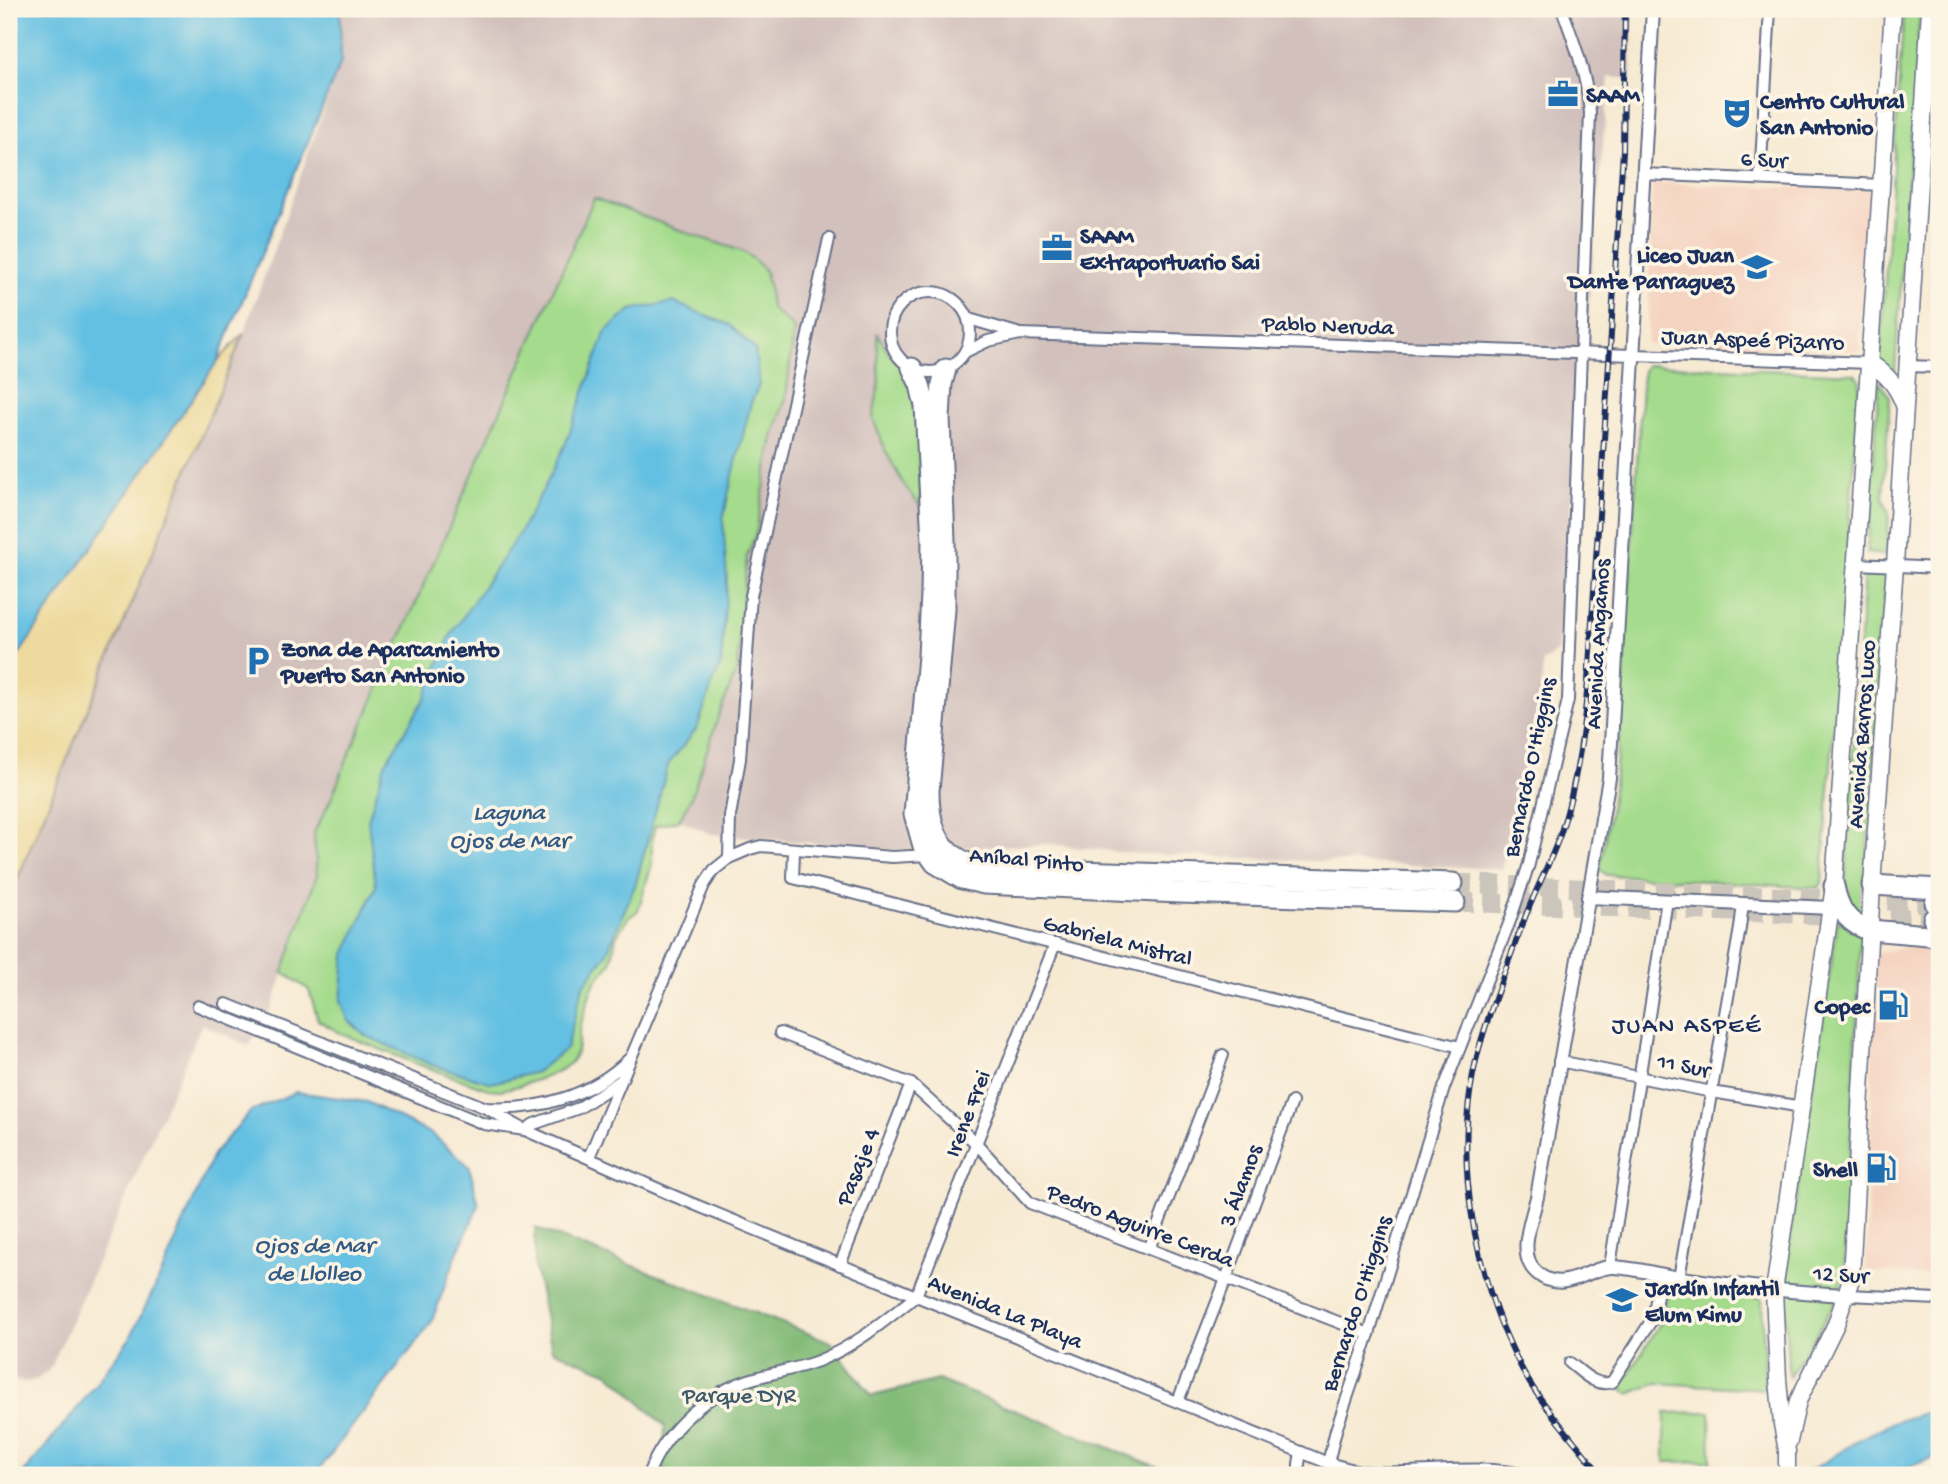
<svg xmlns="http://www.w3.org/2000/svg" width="1948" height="1484" font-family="'Gochi Hand',sans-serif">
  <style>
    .built { fill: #f5d3c1 }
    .industrial { fill: #d1c0bc }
    .green { fill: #a4db8c; stroke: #608575; stroke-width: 2 }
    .forest { fill: #83bb78; stroke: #4f756b; stroke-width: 2 }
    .sand { fill: #eeda9e; stroke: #84847e; stroke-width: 2 }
    .water { fill: #64c0e2; stroke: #4078a0; stroke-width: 2 }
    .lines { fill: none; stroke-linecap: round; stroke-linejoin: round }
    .motorway-tunnel { stroke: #cbc5bc; stroke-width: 19; stroke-dasharray: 19 10; stroke-linecap: butt }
    .minor-casing { stroke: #687087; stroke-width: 14 }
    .tertiary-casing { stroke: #687087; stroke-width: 16 }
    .primary-casing { stroke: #687087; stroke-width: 19 }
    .motorway-casing { stroke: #687087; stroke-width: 23 }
    .minor { stroke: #fff; stroke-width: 10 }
    .tertiary { stroke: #fff; stroke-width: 12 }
    .primary { stroke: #fff; stroke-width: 16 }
    .motorway { stroke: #fff; stroke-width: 19 }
    .rail-casing { stroke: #1b2f5e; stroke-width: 6 }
    .rail { stroke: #fcf5e5; stroke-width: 3.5; stroke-dasharray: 10; stroke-linecap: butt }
    .labels { text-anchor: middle; stroke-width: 7; stroke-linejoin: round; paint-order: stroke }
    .poi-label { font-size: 23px; font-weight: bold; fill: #1b2f5e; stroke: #fcf5e5; text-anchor: start }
    .street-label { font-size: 23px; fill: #1b2f5e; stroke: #fcf5e5 }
    .park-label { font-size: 23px; fill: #3d5a6a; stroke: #fcf5e5 }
    .water-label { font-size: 24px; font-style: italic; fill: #315a86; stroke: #fcf5e5 }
    .neighbourhood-label { font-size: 24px; letter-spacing: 2px; fill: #1b2f5e; stroke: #fcf5e5 }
  </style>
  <rect width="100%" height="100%" fill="#fcf5e5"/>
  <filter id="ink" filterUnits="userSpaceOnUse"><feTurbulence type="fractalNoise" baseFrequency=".0143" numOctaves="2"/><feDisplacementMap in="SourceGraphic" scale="14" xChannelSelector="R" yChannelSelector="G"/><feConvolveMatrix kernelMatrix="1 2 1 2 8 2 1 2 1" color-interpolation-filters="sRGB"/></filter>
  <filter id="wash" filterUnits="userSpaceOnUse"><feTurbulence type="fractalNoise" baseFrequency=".00686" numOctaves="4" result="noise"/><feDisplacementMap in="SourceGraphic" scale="28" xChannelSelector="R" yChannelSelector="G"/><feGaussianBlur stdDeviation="1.57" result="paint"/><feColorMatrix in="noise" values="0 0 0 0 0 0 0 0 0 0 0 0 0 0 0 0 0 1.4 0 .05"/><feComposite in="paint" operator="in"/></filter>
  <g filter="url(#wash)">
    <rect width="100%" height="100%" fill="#f7ead3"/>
    <g class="built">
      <path d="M1652 183 1870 190 1859 351 1647 344Z"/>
      <path d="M1925 944 1939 953V1276L1866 1271 1876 953Z"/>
    </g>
    <path class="industrial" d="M340 9H1633L1631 79 1609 77 1558 651 1543 662 1541 692 1502 869 1128 853 1049 844 892 850 711 834 679 820 691 798 729 690 727 580 756 533 773 437 786 398 769 288 758 263 744 252 728 246 693 235 595 198 348 757 331 799 314 833 317 875 271 1010 249 1046 202 1024 52 1365 48 1371 36 1380 23 1382 9 1379V899L244 333 341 62Z"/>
    <g class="green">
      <path d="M1904 9H1920L1895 371 1879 369Z"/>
      <path d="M594 198 693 235 744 252 758 263 765 271 769 288 771 308 794 328 786 398 773 437 756 533 747 556 737 670 719 715 691 798 679 820 655 826 652 837V864L638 911 628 918 616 937 611 963 595 982 591 990 580 1027 577 1051 572 1061 564 1068 548 1076 519 1086 501 1090 488 1089 417 1064 340 1033 318 1020 309 990 283 972 317 875 314 833 331 799 348 757Z"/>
      <path d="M877 333 889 353 906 371 918 404 921 507 904 485 886 452 873 418 879 384Z"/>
      <path d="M1647 365 1854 374 1860 380 1822 883 1818 888 1606 875 1600 869 1614 785 1620 728 1643 370Z"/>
      <path d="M1879 382 1890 397 1883 497 1889 514 1886 555 1867 553Z"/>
      <path d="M1864 572 1886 573 1863 921 1844 903Z"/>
      <path d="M1838 920 1861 934 1844 1271 1836 1301 1789 1377 1783 1285Z"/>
      <path d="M1667 1285 1762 1298 1765 1389 1655 1383 1629 1394 1621 1388 1664 1317Z"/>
      <path d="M1710 1412 1711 1461 1665 1462V1413Z"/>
    </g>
    <path class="forest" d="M535 1228 831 1342 872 1396 938 1380 1178 1475H662L665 1426 609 1373 552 1350 535 1267Z"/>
    <path class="sand" d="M244 333 9 899V669L217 362Z"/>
    <g class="water">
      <path d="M9 9H340L341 62 217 362 9 669Z"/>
      <path d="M673 302 730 325 755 349 759 385 751 403 729 491 723 520 727 580 721 665 716 675 697 728 668 765 636 883 606 955 583 986 566 1049 536 1072 492 1083 432 1065 366 1036 348 1020 341 1001 345 954 376 886 368 820 385 764 424 700 449 638 520 532 544 488 565 445 606 331 631 310Z"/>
      <path d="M296 1092 367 1102 432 1134 469 1166 479 1205 458 1251 431 1323 315 1475H22L76 1410 130 1338 159 1279 214 1153 251 1111Z"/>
      <path d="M1939 1410V1455L1889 1475H1797C1817 1470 1832 1457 1849 1446 1876 1428 1907 1416 1939 1410Z"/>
    </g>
  </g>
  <g filter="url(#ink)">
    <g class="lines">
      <g class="motorway-tunnel">
        <path d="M1453 883 1935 903"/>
        <path d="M1455 902 1933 919"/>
      </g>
      <g class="minor-casing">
        <g id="minor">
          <path d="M1644 174 1882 185"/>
          <path d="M1760 179 1770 9"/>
          <circle cx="930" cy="332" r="40"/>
          <path d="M969 319 1017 333"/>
          <path d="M965 352 988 341 1020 334 1870 363"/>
          <path d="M1907 366 1939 367"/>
          <path d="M1857 564 1939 568"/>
          <path d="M794 851 793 878 1460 1047"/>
          <path d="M729 858 730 816 740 759 751 596 829 239"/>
          <path d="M226 1004 486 1108C539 1111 591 1096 629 1059"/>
          <path d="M198 1006 484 1124 525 1130 534 1124 579 1108 620 1081"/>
          <path d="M780 1033 911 1084 977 1144 1030 1203 1369 1334"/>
          <path d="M1559 1061 1712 1092 1802 1107"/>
          <path d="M486 1108 525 1130 674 1196 916 1296 1328 1463C1341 1466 1356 1472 1370 1472 1423 1475 1475 1463 1528 1475"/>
          <path d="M589 1157 704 885 714 870 729 858 750 849 761 846 892 857 929 855"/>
          <path d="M1149 1249 1223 1055"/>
          <path d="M840 1265 911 1084"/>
          <path d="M1610 1266 1667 900"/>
          <path d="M1679 1278 1740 928 1743 904"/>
          <path d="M1847 1295 1939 1299"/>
          <path d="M1570 1363C1582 1372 1596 1388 1612 1382L1653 1318 1657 1295 1658 1274"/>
          <path d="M1178 1401 1226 1279 1292 1102"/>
          <path d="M1328 1463 1336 1430 1369 1334 1444 1088 1510 921 1529 864 1568 700 1590 113C1587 76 1575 44 1562 9"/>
          <path d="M648 1475C665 1430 708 1391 755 1378 776 1372 797 1369 818 1361 855 1346 885 1321 916 1296L1055 944"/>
          <path d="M1299 1475V1464L1301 1452"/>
        </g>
      </g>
      <g class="tertiary-casing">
        <g id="tertiary">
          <path d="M1653 9 1609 778 1537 1197C1532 1219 1516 1255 1537 1273 1563 1296 1590 1266 1613 1267 1636 1268 1659 1275 1681 1278 1737 1286 1791 1292 1847 1295"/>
          <path d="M1588 897 1831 908"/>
        </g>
      </g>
      <g class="primary-casing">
        <g id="primary">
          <path d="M1870 363C1887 374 1898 387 1904 405"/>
          <path d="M1789 1441 1798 1401 1836 1324 1851 1279 1872 885 1895 565 1930 9"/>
          <path d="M1787 1475V1451L1782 1424 1778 1379 1774 1291 1834 886 1893 9"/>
        </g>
      </g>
      <g class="motorway-casing">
        <g id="motorway">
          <path d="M912 368 920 385 925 406 932 541 931 594 928 656 914 814 923 846 935 863 962 879 984 884 1179 893 1455 902"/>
          <path d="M946 369 942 384 940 418 945 541V610L929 791C929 832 942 859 985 868L1453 883"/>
          <path d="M1872 885 1939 889"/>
          <path d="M1834 886C1838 907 1847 925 1870 930L1939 936"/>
          <path d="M1935 903 1939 904"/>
          <path d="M1933 919 1939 920"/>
        </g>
      </g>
      <use href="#minor" class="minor"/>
      <use href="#tertiary" class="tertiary"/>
      <use href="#primary" class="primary"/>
      <use href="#motorway" class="motorway"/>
      <g class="rail-casing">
        <path id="rail" d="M1601 1475C1579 1446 1553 1418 1533 1388 1520 1369 1511 1346 1502 1326 1466 1234 1453 1130 1483 1035 1495 995 1511 955 1526 915 1537 887 1551 861 1561 832 1577 783 1584 732 1588 681L1623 151 1625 9"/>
      </g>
      <use href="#rail" class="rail"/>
    </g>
  </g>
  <defs>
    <g id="office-bare" transform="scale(2.415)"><path d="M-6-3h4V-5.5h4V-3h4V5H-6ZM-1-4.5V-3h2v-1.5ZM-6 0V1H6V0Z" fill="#1f6fb2" stroke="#fcf5e5" stroke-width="2.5" paint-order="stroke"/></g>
    <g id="theatre-bare" transform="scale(2.415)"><path d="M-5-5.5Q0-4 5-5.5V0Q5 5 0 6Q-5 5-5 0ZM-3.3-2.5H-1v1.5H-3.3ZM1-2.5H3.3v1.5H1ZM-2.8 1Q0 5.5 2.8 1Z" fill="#1f6fb2" stroke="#fcf5e5" stroke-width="2.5" paint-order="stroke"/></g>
    <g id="school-bare" transform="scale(2.415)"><path d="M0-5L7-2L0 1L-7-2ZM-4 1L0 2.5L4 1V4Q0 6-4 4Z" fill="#1f6fb2" stroke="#fcf5e5" stroke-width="2.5" paint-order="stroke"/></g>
    <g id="parking-bare" transform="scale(2.415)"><path d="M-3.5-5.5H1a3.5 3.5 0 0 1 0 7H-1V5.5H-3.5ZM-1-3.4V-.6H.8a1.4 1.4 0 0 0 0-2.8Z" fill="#1f6fb2" stroke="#fcf5e5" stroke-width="2.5" paint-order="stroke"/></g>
    <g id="fuel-bare" transform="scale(2.415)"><path d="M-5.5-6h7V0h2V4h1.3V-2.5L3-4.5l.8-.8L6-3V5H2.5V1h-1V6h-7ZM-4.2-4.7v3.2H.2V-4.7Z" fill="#1f6fb2" stroke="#fcf5e5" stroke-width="2.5" paint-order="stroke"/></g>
  </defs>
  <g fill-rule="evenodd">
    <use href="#office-bare" x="1563" y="94"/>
    <use href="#theatre-bare" x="1737" y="113"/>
    <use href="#office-bare" x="1057" y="248"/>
    <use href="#school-bare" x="1757" y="267"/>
    <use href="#parking-bare" x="258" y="661"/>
    <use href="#fuel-bare" x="1893" y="1005"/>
    <use href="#fuel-bare" x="1881" y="1168"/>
    <use href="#school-bare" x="1622" y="1300"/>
  </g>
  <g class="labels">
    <g class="poi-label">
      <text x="1586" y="102">SAAM</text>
      <text x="1760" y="108">Centro Cultural<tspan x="1760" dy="26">San Antonio</tspan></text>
      <text x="1080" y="243">SAAM<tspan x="1080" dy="26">Extraportuario Sai</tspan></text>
      <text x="1734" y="262" text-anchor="end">Liceo Juan<tspan x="1734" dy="26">Dante Parraguez</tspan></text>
      <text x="281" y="656">Zona de Aparcamiento<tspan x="281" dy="26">Puerto San Antonio</tspan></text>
      <text x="1870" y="1013" text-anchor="end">Copec</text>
      <text x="1858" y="1176" text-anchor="end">Shell</text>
      <text x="1645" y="1295">Jardín Infantil<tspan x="1645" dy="26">Elum Kimu</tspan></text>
    </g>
    <g class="street-label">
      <text transform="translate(1764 158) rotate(3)" y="8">6 Sur</text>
      <text transform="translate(1328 324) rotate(2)" y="8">Pablo Neruda</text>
      <text transform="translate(1753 338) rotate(2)" y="8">Juan Aspeé Pizarro</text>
      <text transform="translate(1596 644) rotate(-87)" y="8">Avenida Angamos</text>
      <text transform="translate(1860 734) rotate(-86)" y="8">Avenida Barros Luco</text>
      <text transform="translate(1528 767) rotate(-78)" y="8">Bernardo O'Higgins</text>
      <text transform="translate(1027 858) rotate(5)" y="8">Aníbal Pinto</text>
      <text transform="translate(1118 939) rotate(14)" y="8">Gabriela Mistral</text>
      <text transform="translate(1684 1064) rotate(11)" y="8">11 Sur</text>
      <text transform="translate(966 1113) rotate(-69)" y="8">Irene Frei</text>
      <text transform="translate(856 1166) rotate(-68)" y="8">Pasaje 4</text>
      <text transform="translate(1239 1185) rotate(-70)" y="8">3 Álamos</text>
      <text transform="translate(1141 1224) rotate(21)" y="8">Pedro Aguirre Cerda</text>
      <text transform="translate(1841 1273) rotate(3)" y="8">12 Sur</text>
      <text transform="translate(1355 1303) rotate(-72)" y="8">Bernardo O'Higgins</text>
      <text transform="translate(1006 1310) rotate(22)" y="8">Avenida La Playa</text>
    </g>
    <g class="park-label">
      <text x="739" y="1402">Parque DYR</text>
    </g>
    <g class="water-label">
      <text x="509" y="819">Laguna<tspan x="509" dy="28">Ojos de Mar</tspan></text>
      <text x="314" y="1252">Ojos de Mar<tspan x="314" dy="28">de Llolleo</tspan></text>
    </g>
    <g class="neighbourhood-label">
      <text x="1687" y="1032">JUAN ASPEÉ</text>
    </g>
  </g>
  <rect width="1948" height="1484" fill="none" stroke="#fcf5e5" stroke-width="35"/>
</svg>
